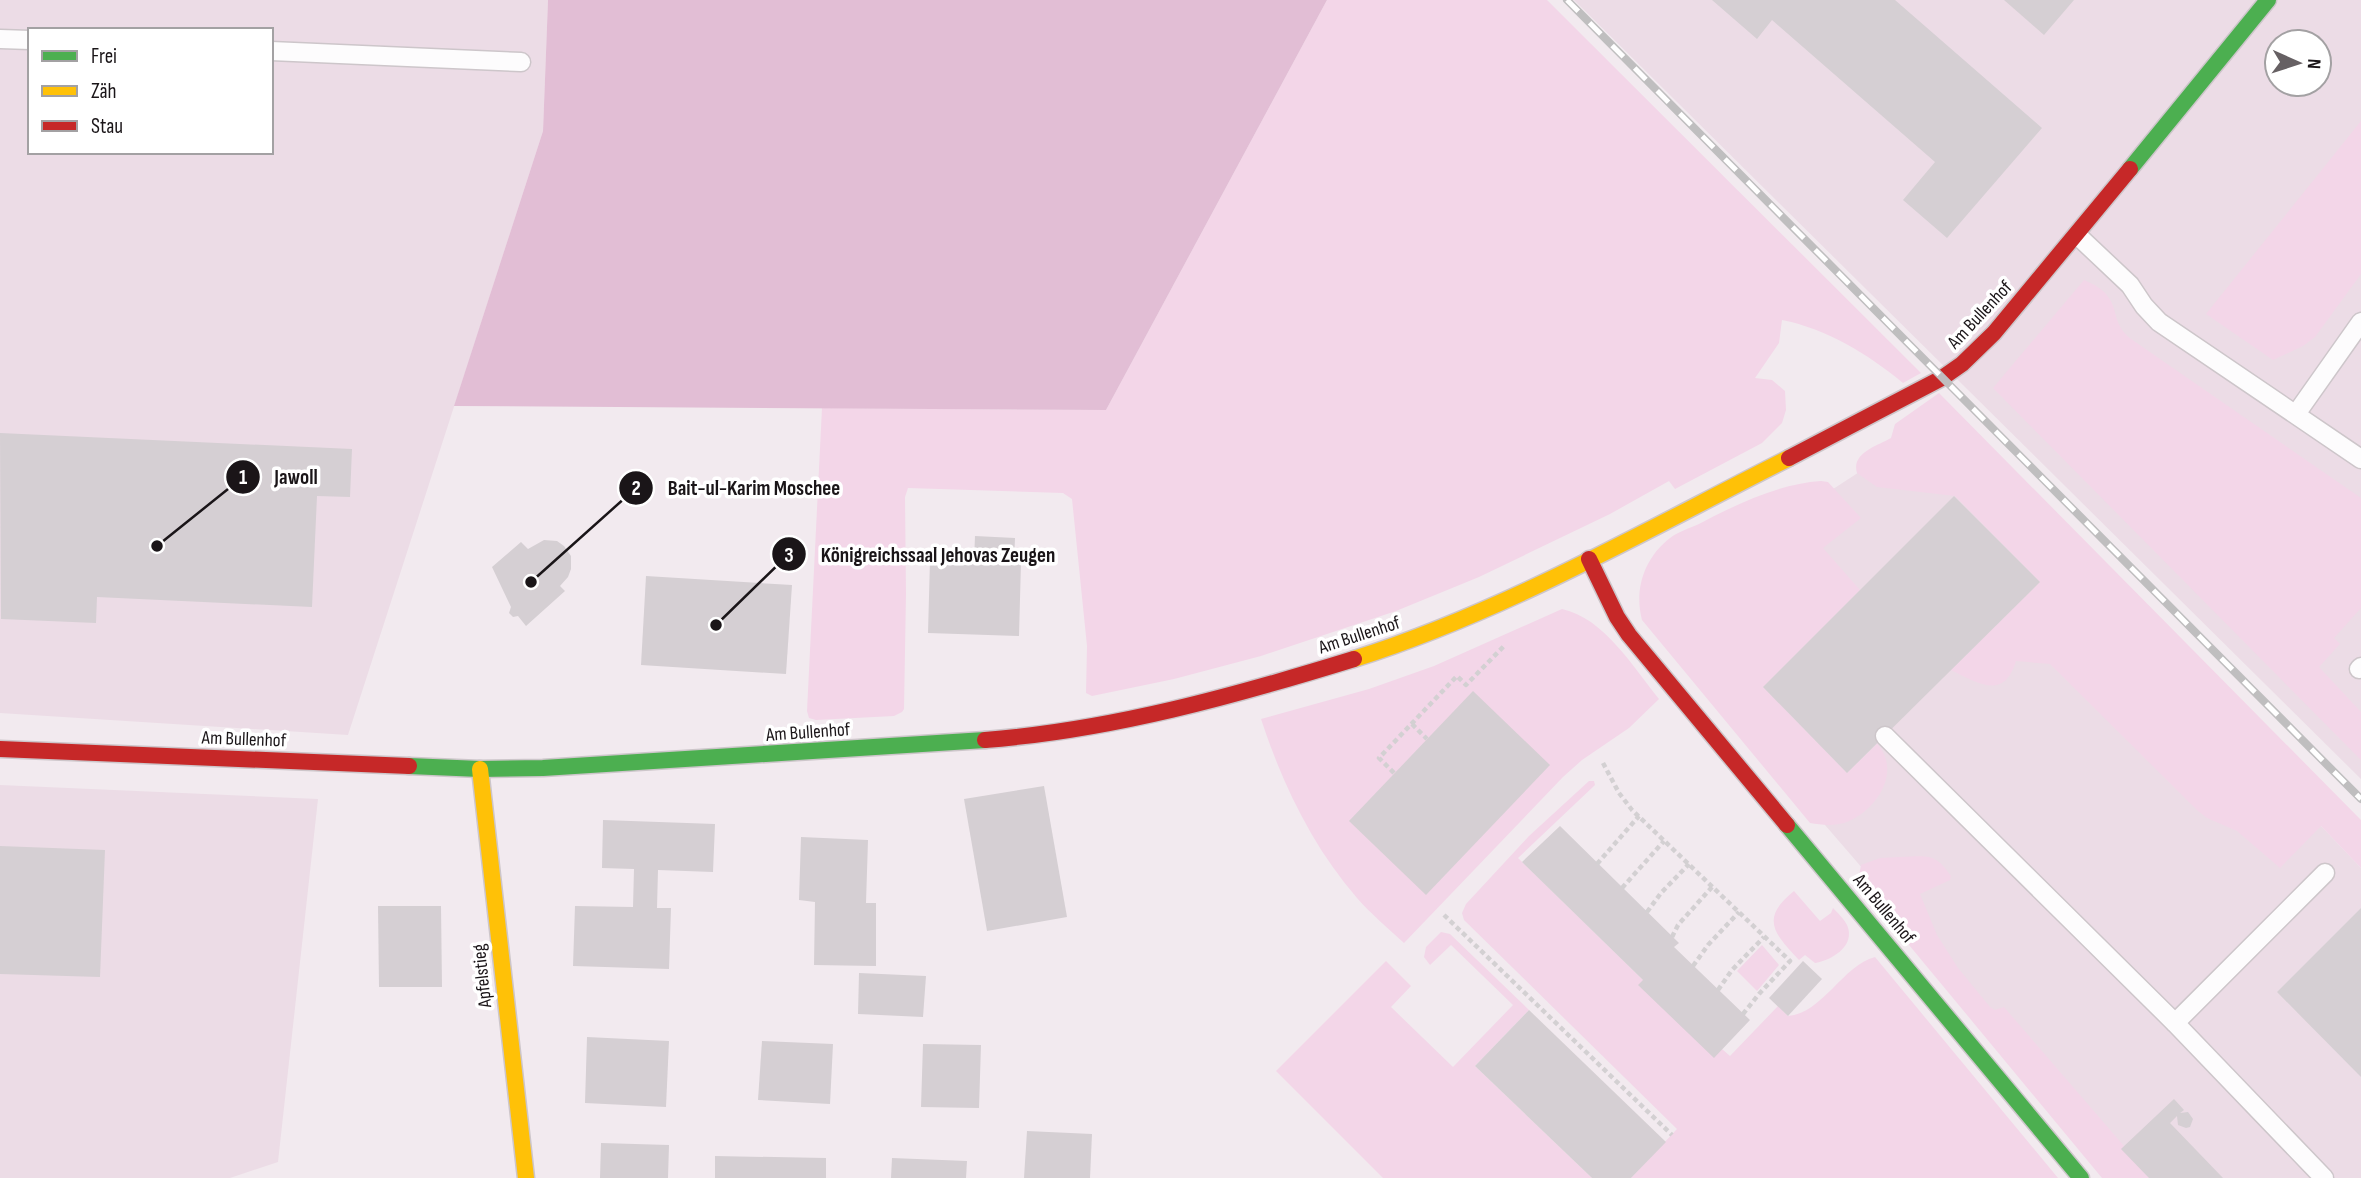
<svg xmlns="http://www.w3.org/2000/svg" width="2361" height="1178" font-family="'Sofia Sans Condensed',sans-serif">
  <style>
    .built { fill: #ecdce6; fill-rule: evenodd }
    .green { fill: #f3d6e8 }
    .forest { fill: #e2bed5 }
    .building { fill: #d5cfd3 }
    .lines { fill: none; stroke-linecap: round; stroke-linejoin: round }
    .lane-casing { stroke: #cdc6ca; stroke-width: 21 }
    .fast-casing { stroke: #cdc6ca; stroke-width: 19 }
    .slow-casing { stroke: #cdc6ca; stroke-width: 19 }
    .jam-casing { stroke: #cdc6ca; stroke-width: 19 }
    .path { stroke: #d3d0d2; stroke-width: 4.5; stroke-dasharray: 5 3.5; stroke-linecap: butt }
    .lane { stroke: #fdfcfd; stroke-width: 18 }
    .fast { stroke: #4caf50; stroke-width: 16 }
    .slow { stroke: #ffc107; stroke-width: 16 }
    .jam { stroke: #c62828; stroke-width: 16 }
    .rail-casing { stroke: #bfbebf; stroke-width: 8 }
    .rail { stroke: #fff; stroke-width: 5; stroke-dasharray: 16; stroke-linecap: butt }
    .labels { text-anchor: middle; stroke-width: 7; stroke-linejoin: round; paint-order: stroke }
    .street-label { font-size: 19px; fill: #1a1518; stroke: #fff }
    .leader { fill: none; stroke: #1a1518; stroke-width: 2.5 }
    .callout-dot { fill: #1a1518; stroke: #fff; stroke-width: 2.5 }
    .mark-label { font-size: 21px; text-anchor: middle; font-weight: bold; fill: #fff }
    .callout-label { font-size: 21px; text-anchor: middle; font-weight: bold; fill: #1a1518; stroke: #fff; stroke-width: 7; stroke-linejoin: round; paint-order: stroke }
  </style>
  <rect width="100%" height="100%" fill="#f2eaef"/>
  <g class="built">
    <path d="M0 0H548L543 131 348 735 0 713ZM30 30H271V152H30Z"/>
    <path d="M1574 0H2361V779ZM2277 42H2319V84H2277Z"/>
    <path d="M1913 437 2321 826 2361 868V1178H2130L1825 825 1665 575 1827 493Z"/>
    <path d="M0 785 318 799 278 1162 230 1178H0Z"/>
  </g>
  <g class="green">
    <path d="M1327 0H1547L1921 373 1903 383C1868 354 1827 329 1782 320L1779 343 1755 378 1772 380 1785 391 1786 410 1782 423 1762 443 1675 489 1669 481 1610 514 1479 577 1396 611 1261 656 1174 679 1092 696 1086 693 1087 646 1072 499 1063 493 908 488 905 497 906 593 904 709 902 712 894 716 816 720 809 718 807 711 822 408 1106 410Z"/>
    <path d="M2361 121V274L2315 337 2303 346 2273 360 2206 314Z"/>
    <path d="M2084 280C2127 298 2105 318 2131 339L2361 498V608L2334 638 2340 644 2319 667 2361 712V760L1993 388Z"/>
    <path d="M1939 393 2361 820V868L2321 826 2280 868 2237 831 2207 818 2198 811 2050 664 2016 661C2004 701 1978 683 1951 670L2040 582 1955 496 1877 487 1857 473C1851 453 1877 446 1891 438L1895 424Z"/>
    <path d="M1821 481 1828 482 1861 518 1823 548 1860 590 1763 687 1847 773 1877 744C1903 772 1875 813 1844 823 1833 826 1821 825 1810 823L1642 620C1634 590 1644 558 1670 538 1678 532 1690 528 1699 524 1737 504 1778 484 1821 481Z"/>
    <path d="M1562 609C1604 618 1633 667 1659 699L1629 728 1582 760 1563 777 1404 943C1388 928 1371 914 1357 898 1312 846 1282 783 1261 719L1369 689 1434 666Z"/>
    <path d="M1589 781H1594L1595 785 1518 858 1643 980 1714 1057 1722 1049 1730 1056 1778 1006 1788 1016C1823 1013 1843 965 1875 957L2058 1178H1631L1677 1129 1464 920 1462 913 1466 904 1529 836Z"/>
    <path d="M1900 857C1927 856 1935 852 1951 876L1950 880 1920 894 1937 935 1958 968 1990 1007 1995 1010 2004 1007 2124 1146 2131 1159 2149 1178H2102L1861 887 1858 881 1861 865 1880 858Z"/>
    <path d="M1794 891 1820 921 1831 913 1833 908C1838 913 1844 919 1847 925 1856 946 1832 960 1815 963L1805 955 1799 960C1775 934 1759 919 1794 891Z"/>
    <path d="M1441 932 1450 934 1529 1010 1475 1066 1592 1178H1383L1276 1071 1386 961 1411 986 1391 1007 1453 1067 1513 1005 1451 945 1430 965 1424 957 1426 947Z"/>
    <path d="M1762 945 1779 965 1757 991 1737 971Z"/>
  </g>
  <path class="forest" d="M548 0H1327L1106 410 454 406 543 131Z"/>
  <g class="building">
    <path d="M1712 0H1895L2042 128 1947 238 1903 200 1935 162 1772 20 1757 39Z"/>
    <path d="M2004 0H2074L2044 35Z"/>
    <path d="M0 433 352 449 350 497 317 496 312 607 97 597 96 623 1 619Z"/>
    <path d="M1954 496 2040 582 1847 773 1763 687Z"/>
    <path d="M975 536 1015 538 1014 562H1021L1019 636 928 633 930 560 974 561Z"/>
    <path d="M544 540 557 541 564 546 571 556V569L568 577 560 586 565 591 526 626 518 616 513 617 509 613 511 607 492 567 521 542 528 549Z"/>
    <path d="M646 576 792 585 786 674 641 665Z"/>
    <path d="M1473 691 1550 765 1426 895 1349 821Z"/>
    <path d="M1044 786 1067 917 987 931 964 799Z"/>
    <path d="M603 820 715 824 713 872 658 870 657 908H671L669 969 573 966 575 906 633 907 634 869 602 868Z"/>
    <path d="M1560 826 1679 943 1674 947 1750 1020 1714 1058 1638 985 1643 980 1522 862Z"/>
    <path d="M801 837 868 840 866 903H876V966L814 965 815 902 799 900Z"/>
    <path d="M0 846 105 850 100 977 0 974Z"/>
    <path d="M378 906H441L442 987H379Z"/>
    <path d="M2361 908V1077L2277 992Z"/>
    <path d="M1803 961 1822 979 1788 1016 1769 998Z"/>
    <path d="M859 973 926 976 923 1017 858 1014Z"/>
    <path d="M1529 1010 1666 1142 1631 1178H1592L1475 1066Z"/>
    <path d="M587 1037 669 1041 666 1107 585 1103Z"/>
    <path d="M762 1041 833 1044 830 1104 758 1100Z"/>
    <path d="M923 1044 981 1045 979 1108 921 1107Z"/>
    <path d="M2174 1099 2184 1110 2180 1113 2188 1112 2193 1119 2190 1127 2186 1128 2178 1125 2177 1116 2170 1123 2223 1178H2149L2121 1149Z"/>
    <path d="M1027 1131 1092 1134 1090 1178H1024Z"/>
    <path d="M601 1143 669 1145 668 1178H600Z"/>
    <path d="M715 1156 826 1158V1178H715Z"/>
    <path d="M892 1158 967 1161 966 1178H891Z"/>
  </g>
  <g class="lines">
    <g class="lane-casing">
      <g id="lane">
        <path d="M0 39 30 40"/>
        <path d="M271 51 521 62"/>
        <path d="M2077 235 2130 285 2144 306 2159 322 2361 459"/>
        <path d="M2296 414 2361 322"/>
        <path d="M2359 669 2361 667"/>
        <path d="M1885 736 2175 1023 2324 1178"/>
        <path d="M2175 1023 2325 873"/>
      </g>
    </g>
    <g class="fast-casing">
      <g id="fast">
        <path d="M2130 169 2268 0"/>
        <path d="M409 766 480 769 543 768 985 740"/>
        <path d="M1787 825 2081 1178"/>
      </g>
    </g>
    <g class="slow-casing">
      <g id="slow">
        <path d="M1354 659C1506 611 1648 529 1789 458"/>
        <path d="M480 769 526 1178"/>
      </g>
    </g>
    <g class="jam-casing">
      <g id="jam">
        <path d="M1789 458 1942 378 1962 364 1994 333 2130 169"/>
        <path d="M1589 559 1617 617 1629 635 1787 825"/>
        <path d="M985 740C1112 730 1234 696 1354 659"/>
        <path d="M0 749 409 766"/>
      </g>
    </g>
    <g class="path">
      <path d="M1412 724 1427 739"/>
      <path d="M1603 763 1619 793 1632 810 1790 961 1759 994 1743 1014"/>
      <path d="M1394 773 1379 758 1457 676 1466 685 1505 645"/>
      <path d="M1597 864 1639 816"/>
      <path d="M1622 888 1664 841"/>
      <path d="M1647 912 1661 893 1689 864"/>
      <path d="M1444 915 1672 1135"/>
      <path d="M1672 937 1678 925 1712 887"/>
      <path d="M1693 966 1708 945 1739 912"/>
      <path d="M1718 990 1732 970 1764 937"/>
    </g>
    <use href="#lane" class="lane"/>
    <use href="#fast" class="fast"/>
    <use href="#slow" class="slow"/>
    <use href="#jam" class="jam"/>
    <g class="rail-casing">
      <path id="rail" d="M1567 0 2361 799"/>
    </g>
    <use href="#rail" class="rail"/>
  </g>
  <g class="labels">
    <g class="street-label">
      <text transform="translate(1979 314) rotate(-47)" y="7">Am Bullenhof</text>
      <text transform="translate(1359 634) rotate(-18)" y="7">Am Bullenhof</text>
      <text transform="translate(808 731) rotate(-4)" y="7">Am Bullenhof</text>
      <text transform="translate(244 738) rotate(2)" y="7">Am Bullenhof</text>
      <text transform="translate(1885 908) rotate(50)" y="7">Am Bullenhof</text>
      <text transform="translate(481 976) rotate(-96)" y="7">Apfelstieg</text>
    </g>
  </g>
  <path class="leader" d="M157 546L243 477M531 582L636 488M716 625L789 554"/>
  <g class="callout-dot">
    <circle cx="157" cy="546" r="7"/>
    <circle cx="531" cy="582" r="7"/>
    <circle cx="716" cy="625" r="7"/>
    <circle cx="243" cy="477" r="18"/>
    <circle cx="636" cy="488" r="18"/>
    <circle cx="789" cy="554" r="18"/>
  </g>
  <g class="mark-label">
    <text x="243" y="484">1</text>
    <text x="636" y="495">2</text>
    <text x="789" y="562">3</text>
  </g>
  <g class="callout-label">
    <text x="296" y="484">Jawoll</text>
    <text x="754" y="495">Bait-ul-Karim Moschee</text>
    <text x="938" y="562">Königreichssaal Jehovas Zeugen</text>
  </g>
  <rect x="28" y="28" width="245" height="126" fill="#ffffff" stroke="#a3a1a3" stroke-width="2"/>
  <rect x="42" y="51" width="35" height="10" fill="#4caf50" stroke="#a3a1a3" stroke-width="2"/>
  <text x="91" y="63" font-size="21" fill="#1a1518">Frei</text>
  <rect x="42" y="86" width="35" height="10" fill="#ffc107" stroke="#a3a1a3" stroke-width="2"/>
  <text x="91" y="98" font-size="21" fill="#1a1518">Zäh</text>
  <rect x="42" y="121" width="35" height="10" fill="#c62828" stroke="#a3a1a3" stroke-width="2"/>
  <text x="91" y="133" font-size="21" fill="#1a1518">Stau</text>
  <g transform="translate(2298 63) rotate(93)"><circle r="33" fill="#ffffff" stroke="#a3a1a3" stroke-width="2"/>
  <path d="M0-5L12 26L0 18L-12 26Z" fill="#666063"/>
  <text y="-10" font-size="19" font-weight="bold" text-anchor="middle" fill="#1a1518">N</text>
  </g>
</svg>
